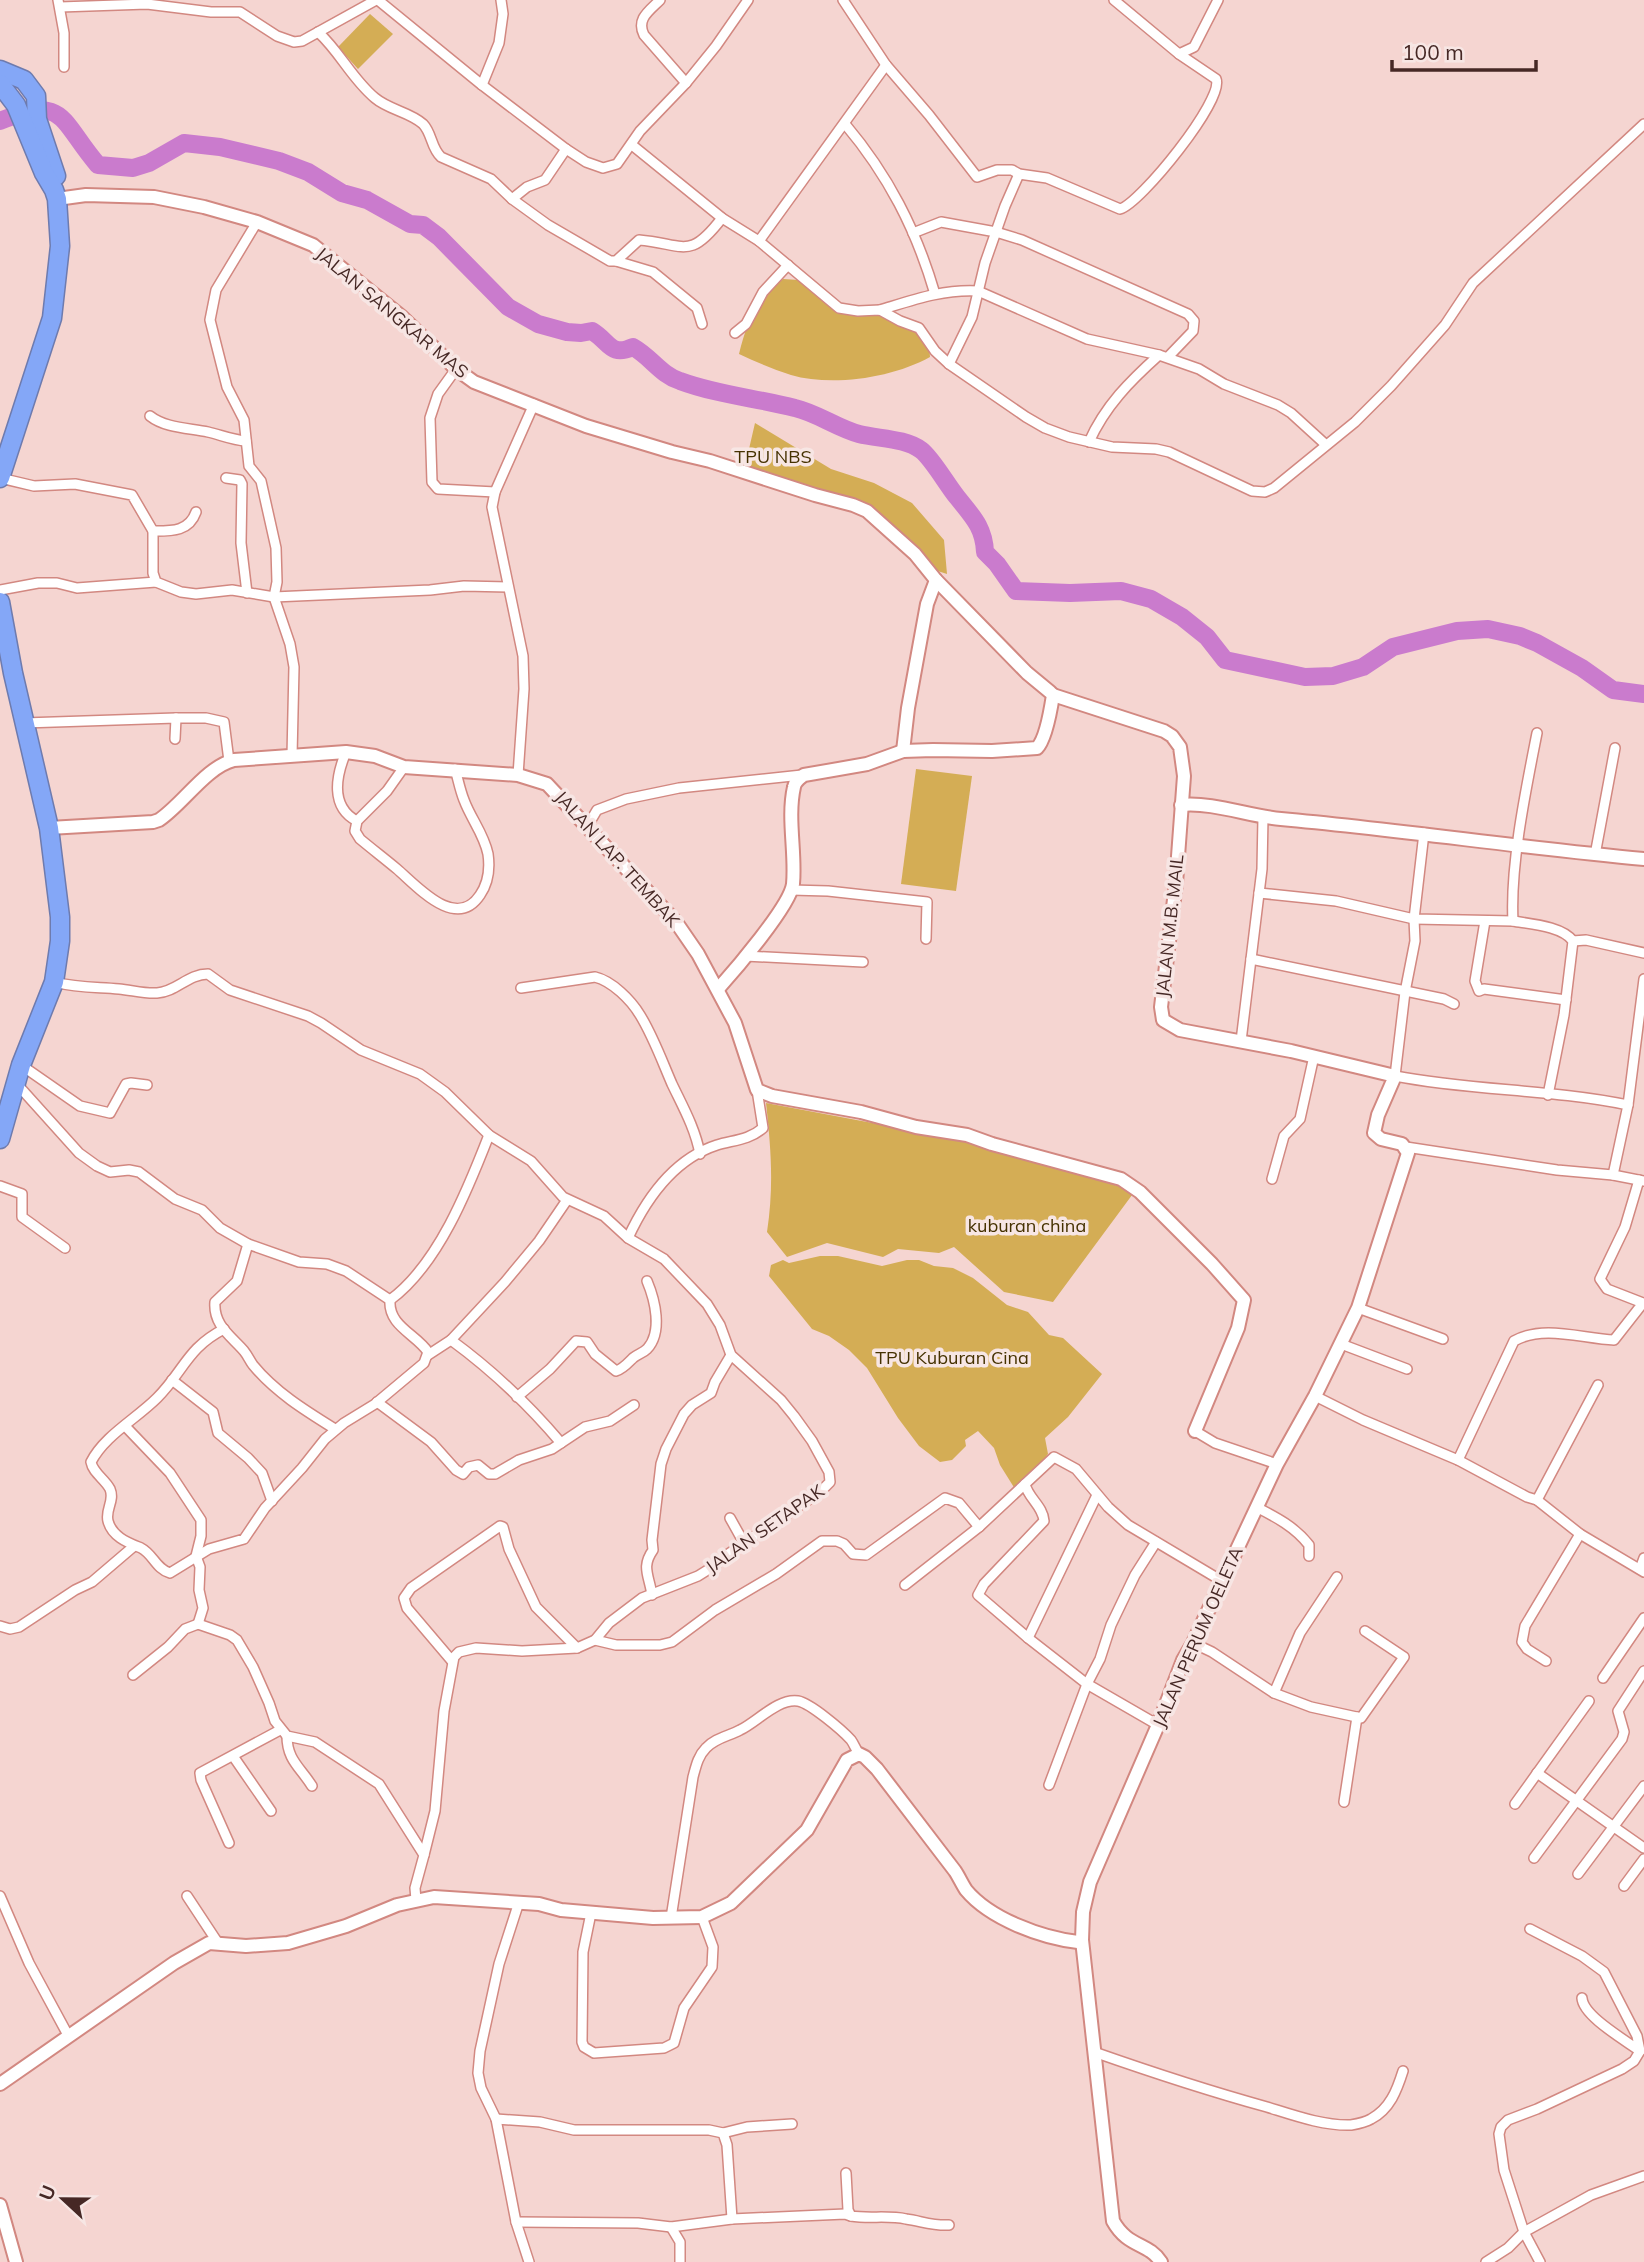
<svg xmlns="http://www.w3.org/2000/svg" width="1644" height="2262" font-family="Mulish,sans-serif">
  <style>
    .green { fill: #d4ad55 }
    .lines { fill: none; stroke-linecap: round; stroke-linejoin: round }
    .river { stroke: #ca7bcd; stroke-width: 18 }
    .street-casing { stroke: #d28881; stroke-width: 12 }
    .secondary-casing { stroke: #d28881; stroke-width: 16 }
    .highway-casing { stroke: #6e7bae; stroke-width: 21 }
    .street { stroke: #fff; stroke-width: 9 }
    .secondary { stroke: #fff; stroke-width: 12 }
    .highway { stroke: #84a7f7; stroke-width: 18 }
    .labels { text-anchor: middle; stroke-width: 7; stroke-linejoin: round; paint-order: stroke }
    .street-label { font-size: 18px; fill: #462825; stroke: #f7e6e4 }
    .park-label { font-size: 18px; fill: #453100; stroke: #f7e6e4 }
  </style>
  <rect width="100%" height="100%" fill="#f5d5d1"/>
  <g class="green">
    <path d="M370 14 393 34 358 69 338 47Z"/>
    <path d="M783 279 799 280 841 310 880 314 911 321 928 332 930 357C892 378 832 387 791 375 773 369 756 362 739 354 746 324 757 297 783 279Z"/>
    <path d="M755 423 831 469 874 483 912 503 944 540 947 574 922 566 877 522 836 496 767 476 750 467 746 462Z"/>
    <path d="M916 769 972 776 956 891 901 884Z"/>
    <path d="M766 1103 963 1140 1135 1191 1053 1302 1004 1292 954 1247 939 1253 898 1249 883 1257 827 1243 787 1257 767 1232C774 1186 771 1149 766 1103Z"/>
    <path d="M820 1256H838L882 1266 907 1260H919L934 1266 953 1268 973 1278 1007 1305 1028 1312 1049 1335 1063 1338 1102 1374 1068 1417 1045 1438 1048 1454 1035 1471 1015 1489 1000 1465 994 1448 978 1431 965 1440 966 1446 952 1460 940 1462 919 1446 898 1418 867 1368 849 1350 829 1336 812 1329 769 1276 771 1265 783 1260 789 1263Z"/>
  </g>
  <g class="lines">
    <path class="river" d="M0 121C66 94 60 121 98 165L133 168 149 163 184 143 220 147 279 161 308 172 342 193 367 200 410 224 423 225 439 237 508 307 538 324 567 332 581 333 592 331C610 342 610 357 633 347 651 357 661 375 680 381 718 395 756 398 795 408 817 413 837 428 859 434 879 439 905 438 921 450 932 458 947 485 957 497 972 516 984 527 985 552L997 564 1016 591 1070 593 1121 591 1151 599 1182 617 1207 637 1225 660 1305 677 1333 676 1363 667 1393 647 1457 631 1488 629 1520 636 1537 643 1582 668 1613 690 1644 694"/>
    <g class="street-casing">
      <g id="street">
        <path d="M58 0 64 33V67"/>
        <path d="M378 0 482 85 566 149 586 162 603 168 617 164 640 131 686 83 716 46 748 0"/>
        <path d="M660 0C649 11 636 19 644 35L686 83"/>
        <path d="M843 0 886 65 929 115 977 177 997 170H1012L1019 174 1047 178 1120 209C1140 204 1225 99 1216 79L1179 54"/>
        <path d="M1114 0 1179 54 1194 47 1218 0"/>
        <path d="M60 7 147 4 211 12H240L277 36 294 42 302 41 376 0"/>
        <path d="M318 32C340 52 352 79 375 98 389 110 410 112 423 124 432 133 431 148 441 157L491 179 512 199 548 225 610 261H616L639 240C685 244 689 261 722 218"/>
        <path d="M482 85 499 43 503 14 501 0"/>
        <path d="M845 124C888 175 916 229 935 294"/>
        <path d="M632 145 722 218 759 241 886 65"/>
        <path d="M512 199 527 187 545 180 566 149"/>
        <path d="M257 222 216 290 210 320 227 387 244 420 249 466 261 481 276 548 277 582 274 597 290 644 294 667 292 756"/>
        <path d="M913 233 941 222 996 232 1022 240 1188 314 1194 321 1193 331 1168 357"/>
        <path d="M759 241 839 308 858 311 880 310 900 321 919 328 935 351 949 364 1026 417 1045 428 1069 437 1112 447 1156 449 1169 452 1252 491 1265 492 1274 488 1355 422 1391 386 1445 325 1473 283 1644 124"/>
        <path d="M616 261 653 272 697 308 702 324"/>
        <path d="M880 310C913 300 943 289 978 291L1087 339 1159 355"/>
        <path d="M735 333 746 324 763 292 788 265"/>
        <path d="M949 364 972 317 985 263 1005 206 1019 174"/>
        <path d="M456 369 438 394 430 418 432 482 438 489 495 492"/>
        <path d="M150 416C165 428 189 428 208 432 221 435 232 440 246 441"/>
        <path d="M1089 442C1105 406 1130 381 1159 355L1199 369 1224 384 1278 405 1291 413 1325 444"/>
        <path d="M0 478 34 486 75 484 132 495 153 531V573L156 582 181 592 196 594 232 590 274 597 430 590 464 586 508 587"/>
        <path d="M226 478 240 480 242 484 241 543 247 593"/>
        <path d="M153 531C171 531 189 532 196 512"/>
        <path d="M0 590 38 583H57L77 588 156 582"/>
        <path d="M176 718H206L224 722 229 761"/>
        <path d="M24 723 176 718 175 739"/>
        <path d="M1537 733C1526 789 1510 865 1513 921 1530 924 1562 926 1573 941L1564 1015 1548 1095"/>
        <path d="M346 752C336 776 330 807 357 821"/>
        <path d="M404 767 387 791 357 821 355 831 360 839C372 849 385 859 397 869 418 887 456 931 480 895 489 882 490 868 488 854 484 834 471 819 464 800 460 790 458 779 455 769"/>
        <path d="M518 775 524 689 523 656 492 507 495 492 534 404"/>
        <path d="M587 827 597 810 626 799 679 788 802 775"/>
        <path d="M1424 833 1414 919 1415 941 1405 992 1395 1076C1472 1091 1551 1089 1628 1105L1613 1175 1644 1181"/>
        <path d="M1595 855 1615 748"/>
        <path d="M791 890 828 891 927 902 926 939"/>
        <path d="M1259 893 1336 901 1414 919 1513 921"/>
        <path d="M1485 921 1475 981 1479 991 1484 989 1566 1000"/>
        <path d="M1573 941 1586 940 1644 953"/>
        <path d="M745 956 863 962"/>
        <path d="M1251 959 1444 999 1454 1004"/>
        <path d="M54 982C79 988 95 987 119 989 131 990 145 994 157 993 176 992 188 974 208 974L230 990 308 1016 321 1023 361 1050 420 1074 445 1092 489 1135 531 1161 563 1197 604 1216 628 1238 664 1259 707 1304 720 1325 731 1355 781 1400 794 1416 812 1441 829 1472 830 1482 821 1491 721 1559 714 1566 698 1576 642 1598 609 1623 595 1640 577 1648 522 1651 476 1648 459 1652 454 1657 444 1711 435 1811 424 1855"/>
        <path d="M521 988 595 977C612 981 631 1000 640 1015 653 1036 662 1061 672 1084 683 1107 695 1128 700 1154"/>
        <path d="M1241 1041 1262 869 1263 817"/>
        <path d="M21 1065 80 1106 110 1113 126 1084 131 1083 147 1085"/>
        <path d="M16 1083 79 1153 97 1166 110 1172 129 1170 139 1172 175 1199 202 1210 220 1228 248 1244 299 1262 327 1264 346 1271 390 1300C388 1326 416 1334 428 1352L424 1363 375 1404 344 1423 325 1439 302 1468 265 1508 244 1539 209 1549 170 1573C156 1569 153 1554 141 1548 129 1543 112 1537 108 1521 105 1509 115 1501 110 1489 105 1479 93 1473 91 1462 104 1436 136 1419 157 1398 184 1371 187 1348 224 1329"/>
        <path d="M1628 1105 1644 979"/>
        <path d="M1406 1147 1557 1170 1613 1175"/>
        <path d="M1272 1179 1284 1136 1300 1119 1314 1056"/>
        <path d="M0 1186 22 1194V1217L65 1248"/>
        <path d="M628 1238C646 1199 674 1159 717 1145 734 1140 749 1140 763 1128L757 1090"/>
        <path d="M248 1244 237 1281 215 1302C213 1325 231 1336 244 1351 248 1356 250 1361 253 1365 275 1392 306 1411 335 1429"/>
        <path d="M390 1300C438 1265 468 1189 489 1135"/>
        <path d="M1358 1308 1443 1339"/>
        <path d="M451 1340C492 1370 528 1404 561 1443"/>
        <path d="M1341 1344 1407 1369"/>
        <path d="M428 1355 451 1340 505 1282 539 1241 567 1200"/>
        <path d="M172 1380 213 1412 218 1433 248 1458 262 1473 272 1501"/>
        <path d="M1315 1396 1363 1420 1458 1460 1527 1497 1537 1500 1580 1534 1644 1572"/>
        <path d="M517 1397 550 1369 576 1341 587 1342 595 1354 616 1371C623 1369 628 1363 633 1358 638 1354 643 1353 647 1349 663 1332 655 1300 647 1281"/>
        <path d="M377 1402 431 1442 456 1470 463 1474 469 1467 478 1465 489 1474H495L519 1460 552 1449 585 1427 610 1421 634 1405"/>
        <path d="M125 1426 170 1473 201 1520V1536L196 1556 200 1567 199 1590 203 1608 198 1624"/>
        <path d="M1195 1431 1215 1443 1277 1464"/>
        <path d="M1458 1460 1514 1341C1544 1324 1583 1339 1614 1340L1643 1303 1607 1289 1600 1279 1625 1227 1639 1180"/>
        <path d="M1537 1500 1598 1385"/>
        <path d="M1256 1507C1276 1517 1295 1527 1309 1545V1556"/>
        <path d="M730 1518 744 1543"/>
        <path d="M1640 1569 1644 1558"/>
        <path d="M905 1585 979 1527 1025 1484"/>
        <path d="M652 1595C649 1575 641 1567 653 1550L652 1540 661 1464 666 1449 684 1414 692 1405 711 1393 715 1382 731 1355"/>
        <path d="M198 1624 230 1635 237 1640 253 1667 269 1703 275 1721 287 1736 315 1742 379 1784 424 1855 415 1888 416 1900"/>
        <path d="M0 1626 10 1629 19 1627 75 1590 92 1582 133 1547"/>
        <path d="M1028 1638 1097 1495"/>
        <path d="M595 1640 616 1645H660L672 1642 715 1610 776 1574 822 1541H837L844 1544 853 1554 866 1555 945 1498 959 1503 979 1527"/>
        <path d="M1193 1643 1212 1652 1274 1693 1300 1633 1337 1577"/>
        <path d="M452 1661 407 1608 404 1598 411 1588 500 1526 503 1527 509 1549 536 1607 577 1648"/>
        <path d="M1546 1661 1527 1649 1522 1642 1525 1626 1580 1534"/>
        <path d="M133 1675 168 1647 185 1629 198 1624"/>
        <path d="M1603 1678 1644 1618"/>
        <path d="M1274 1693 1311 1707 1361 1718 1404 1657 1365 1631"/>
        <path d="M1158 1725 1087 1684 1028 1638 978 1595 984 1584 1044 1521C1043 1506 1028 1498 1025 1484L1054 1457 1076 1469 1108 1507 1128 1525 1222 1581"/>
        <path d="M287 1736C287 1760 300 1767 312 1786"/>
        <path d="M233 1756 271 1811"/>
        <path d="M1537 1773 1644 1848"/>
        <path d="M1049 1785 1087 1684 1100 1659 1111 1625 1135 1575 1156 1542"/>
        <path d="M1344 1802 1357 1717"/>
        <path d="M1515 1804 1589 1701"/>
        <path d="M229 1843 201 1780 200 1773 280 1730"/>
        <path d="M1534 1858 1622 1739 1624 1732 1618 1711 1644 1671"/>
        <path d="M1578 1874 1644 1786"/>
        <path d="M1624 1886 1644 1859"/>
        <path d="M0 1896 29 1963 69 2037"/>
        <path d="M187 1896 218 1943"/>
        <path d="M519 1902 499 1964 480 2051 478 2073 481 2088 496 2119 516 2222 529 2262"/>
        <path d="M591 1913 583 1952 582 2042 584 2047 594 2053 664 2048 674 2043 684 2008 712 1967 713 1947 702 1917"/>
        <path d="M671 1918 693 1777C696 1766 698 1756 706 1748 715 1738 729 1736 740 1730 757 1722 778 1698 798 1701 810 1703 842 1730 851 1740 854 1744 856 1750 859 1754"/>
        <path d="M1530 1929 1582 1956 1604 1972 1637 2036 1640 2051C1625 2040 1583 2016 1582 1998"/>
        <path d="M1094 2052C1151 2072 1209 2091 1267 2107 1293 2115 1323 2126 1351 2125 1357 2124 1366 2122 1371 2119 1390 2109 1397 2090 1403 2071"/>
        <path d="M496 2119 540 2122 574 2130H709L723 2133 727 2145 732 2219"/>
        <path d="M723 2133 747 2127 792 2124"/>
        <path d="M846 2173 848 2210 851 2216C869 2219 888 2215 906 2219 921 2221 933 2226 949 2225"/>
        <path d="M516 2222 638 2223 671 2227 732 2219 845 2214 851 2216"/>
        <path d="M671 2227 680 2242V2262"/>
        <path d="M1486 2262 1508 2248 1524 2232 1591 2195 1644 2176"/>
        <path d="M1540 2262 1524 2232 1504 2170 1499 2134 1501 2127 1508 2120 1537 2109 1622 2069 1634 2061 1640 2051"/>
      </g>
    </g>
    <g class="secondary-casing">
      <g id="secondary">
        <path d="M57 199 86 195 154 197 204 207 257 222 313 245 402 317 456 369 474 382 586 426 672 452 710 461 815 495 853 505 867 511 915 554 936 580 1027 673 1050 692 1053 695C1051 708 1046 739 1037 748L992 751 933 750 903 751 867 764 804 775C799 779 795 781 794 787 787 818 796 853 793 884 790 906 735 970 718 989"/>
        <path d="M1053 695 1164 731 1172 736 1180 747 1184 776 1176 883 1161 1007 1163 1020 1180 1030 1291 1051 1395 1076 1378 1115 1374 1133 1381 1139 1402 1144 1408 1153 1358 1308 1315 1396 1277 1464 1193 1643 1183 1660 1158 1725 1090 1882 1083 1912 1082 1940 1113 2221C1128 2248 1148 2242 1161 2262"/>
        <path d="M903 751 908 708 927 604 936 580"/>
        <path d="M1181 805C1214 802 1248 816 1281 819 1403 830 1523 848 1644 859"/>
        <path d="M49 828 153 822 159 820C183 804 206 767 234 760L346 752 375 756 404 767 518 775 547 784 676 922 698 954 735 1023 757 1090 772 1096 861 1112 916 1127 967 1135 992 1144 1121 1179 1140 1192 1212 1264 1244 1300 1238 1328 1195 1431"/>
        <path d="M0 2084 174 1963 209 1943 246 1946 288 1943 346 1926 397 1905 434 1897 539 1904 561 1910 653 1918 702 1917 731 1903 807 1830 847 1760 859 1754 865 1757 877 1769 955 1871C959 1877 962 1884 966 1890 990 1919 1042 1938 1078 1942L1082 1940"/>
        <path d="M0 2205 16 2262"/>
      </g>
    </g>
    <g class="highway-casing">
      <g id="highway">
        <path d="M0 70 24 80 36 96 37 119 56 176"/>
        <path d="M0 84 16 105 44 173 54 190 57 199 60 246 52 318 0 478"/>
        <path d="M0 602 13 673 49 828 60 917V941L54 982 21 1065 0 1139"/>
      </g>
    </g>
    <use href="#street" class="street"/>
    <use href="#secondary" class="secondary"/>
    <use href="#highway" class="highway"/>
  </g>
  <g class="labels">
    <g class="street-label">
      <text transform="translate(392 313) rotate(40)" y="6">JALAN SANGKAR MAS</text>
      <text transform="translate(617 859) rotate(48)" y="6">JALAN LAP. TEMBAK</text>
      <text transform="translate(1170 926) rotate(-84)" y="6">JALAN M.B. MAIL</text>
      <text transform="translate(765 1529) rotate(-35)" y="6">JALAN SETAPAK</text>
      <text transform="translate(1198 1637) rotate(-66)" y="6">JALAN PERUM OELETA</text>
    </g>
    <g class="park-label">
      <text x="773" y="463">TPU NBS</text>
      <text x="1027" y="1232">kuburan china</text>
      <text x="952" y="1364">TPU Kuburan Cina</text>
    </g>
  </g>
  <g transform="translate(63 2199) rotate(292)" stroke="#f7e6e4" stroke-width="5" paint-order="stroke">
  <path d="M0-5L12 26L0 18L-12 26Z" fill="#462825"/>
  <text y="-10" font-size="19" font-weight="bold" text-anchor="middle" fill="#462825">U</text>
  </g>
  <path d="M1392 60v10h144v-10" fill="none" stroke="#462825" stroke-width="3.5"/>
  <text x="1402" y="60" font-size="21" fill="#462825" stroke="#f7e6e4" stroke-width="5" paint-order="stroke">100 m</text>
</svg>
